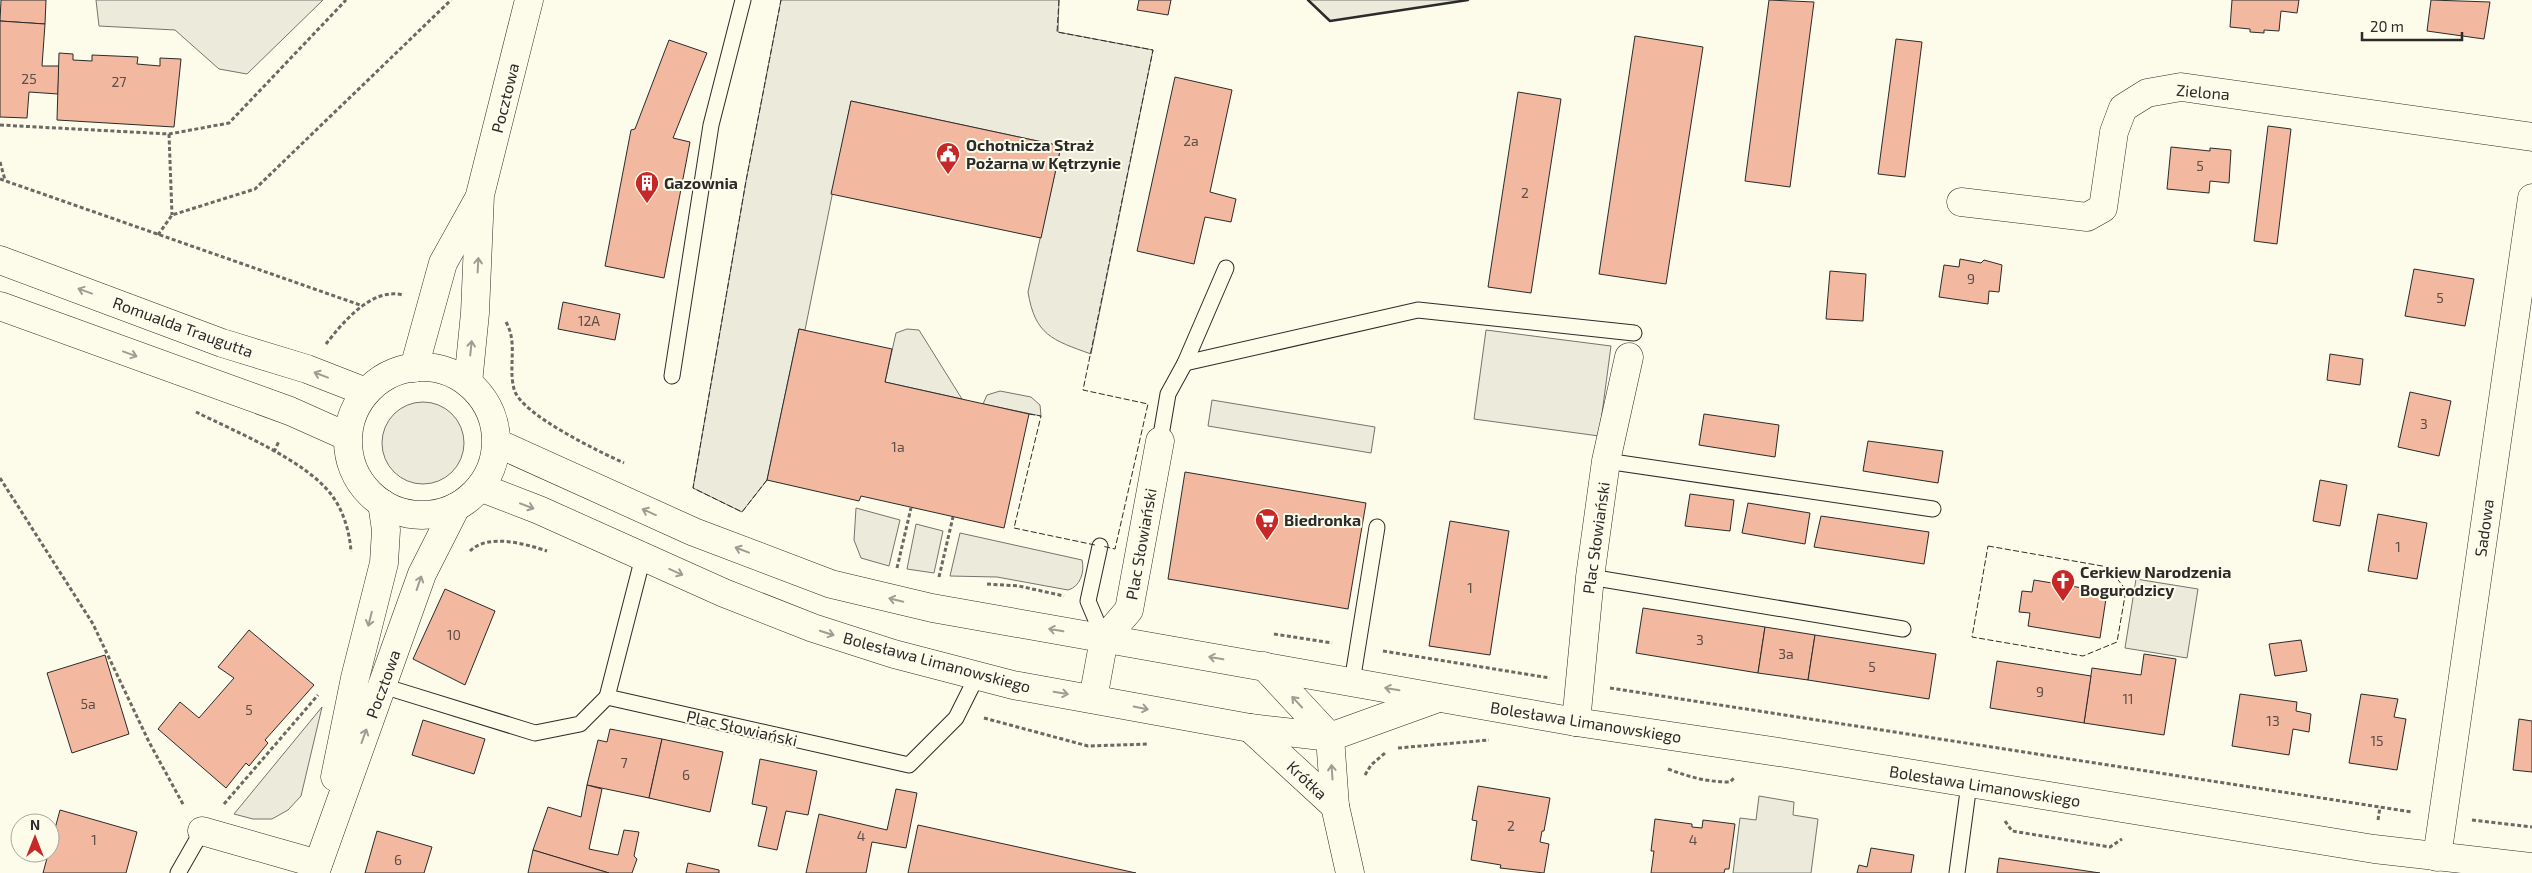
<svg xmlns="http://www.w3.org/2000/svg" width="2532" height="873" font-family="'Exo 2',sans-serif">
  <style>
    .green { fill: #ecebdb; stroke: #74746e }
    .parking { fill: #eceadb; stroke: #74746e }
    .building { fill: #f2b8a0; stroke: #2b2b2b }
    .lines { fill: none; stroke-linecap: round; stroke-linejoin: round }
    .service-casing { stroke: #2b2b2b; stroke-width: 17 }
    .minor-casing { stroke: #2b2b2b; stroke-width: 29 }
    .tertiary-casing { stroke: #2b2b2b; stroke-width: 29 }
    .secondary-casing { stroke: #2b2b2b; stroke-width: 29 }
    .path { stroke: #6a6964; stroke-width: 3; stroke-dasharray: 4 2.5; stroke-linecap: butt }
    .service { stroke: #fdfbea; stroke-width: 15 }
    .minor { stroke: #fdfbea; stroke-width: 28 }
    .tertiary { stroke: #fdfbea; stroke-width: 28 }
    .secondary { stroke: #fdfbea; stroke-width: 28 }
    .fence { stroke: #2b2b2b; stroke-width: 1; stroke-dasharray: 6 2.5; stroke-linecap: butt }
    .wall { stroke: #2b2b2b; stroke-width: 2.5 }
    .oneway { stroke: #9e9d94 }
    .labels { text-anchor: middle; stroke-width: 4; stroke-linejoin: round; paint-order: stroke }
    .number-label { font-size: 14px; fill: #5d4e48 }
    .street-label { font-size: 16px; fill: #2b2b2b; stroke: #fdfbea }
    .poi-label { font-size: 16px; font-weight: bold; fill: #2b2b2b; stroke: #fdfbea; text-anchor: start }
  </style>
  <rect width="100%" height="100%" fill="#fdfbea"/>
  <g class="green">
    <path d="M96 0H323L247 74 219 69 175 30 99 26Z"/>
    <path d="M781 0H1059L1058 32 1153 50 1091 354C1052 340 1035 335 1028 292L1061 146 851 101 805 330 799 329 767 480 742 512 693 488 746 181Z"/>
    <path d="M1308 0H1468L1330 21Z"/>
    <path d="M907 329 919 330 962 399 885 382 896 333Z"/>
    <path d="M1000 391 1031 397 1040 405 1041 416 983 404 987 395Z"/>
    <circle cx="423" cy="443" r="41"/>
    <path d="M856 508 900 520 889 566 861 558 854 540Z"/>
    <path d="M916 524 943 531 934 573 907 569Z"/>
    <path d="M960 533 1082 560C1085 572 1080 587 1068 590L997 577 950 576Z"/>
    <path d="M322 707 301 796 288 810 272 819H253L234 814Z"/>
  </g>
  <g class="parking">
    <path d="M1486 330 1611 346 1599 436 1474 419Z"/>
    <path d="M1212 400 1375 427 1371 453 1208 426Z"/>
    <path d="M2136 579 2198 589 2187 658 2125 648Z"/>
    <path d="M1759 796 1794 802 1793 815 1818 819 1811 873H1733L1740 818 1756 820Z"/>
  </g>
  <g class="building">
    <path d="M1 0H46L45 24 0 21Z"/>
    <path d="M1139 0H1171L1168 15 1137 10Z"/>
    <path d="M1769 0 1814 2 1790 187 1745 181Z"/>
    <path d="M2232 0H2299L2297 13 2281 11 2279 31 2264 30V33L2250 32V29L2230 27Z"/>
    <path d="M2431 0 2490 2 2484 39 2427 31Z"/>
    <path d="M0 21 45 24 42 66H59L58 94 29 92 27 118 0 117Z"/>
    <path d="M1635 36 1703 47 1666 284 1599 274Z"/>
    <path d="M1896 39 1922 42 1905 177 1878 174Z"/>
    <path d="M669 40 707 53 673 138 690 142 664 278 605 266 631 130 635 129Z"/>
    <path d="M59 53 73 54V60L92 61V55L138 57 137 64 160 66V58L181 59 174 127 57 120Z"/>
    <path d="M1175 77 1232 90 1210 192 1236 199 1231 222 1205 217 1194 264 1137 251Z"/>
    <path d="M1518 92 1561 99 1531 293 1488 287Z"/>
    <path d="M851 101 1061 146 1041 238 831 194Z"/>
    <path d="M2268 126 2291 129 2277 244 2254 241Z"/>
    <path d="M2171 147 2210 151V148L2231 150 2229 183 2210 181 2209 193 2167 189Z"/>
    <path d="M1960 259 1981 263 1984 260 2002 265 1999 292 1989 291 1988 304 1939 297 1944 265 1959 267Z"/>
    <path d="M2414 269 2474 279 2465 326 2405 316Z"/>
    <path d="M1830 271 1866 274 1863 321 1826 319Z"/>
    <path d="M563 302 620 314 615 340 558 329Z"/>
    <path d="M799 329 892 349 885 382 1029 414 1004 528 861 496 859 501 767 480Z"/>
    <path d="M2330 354 2363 359 2360 385 2327 380Z"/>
    <path d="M2410 392 2451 401 2439 456 2398 447Z"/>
    <path d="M1704 414 1779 425 1775 457 1699 445Z"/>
    <path d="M1868 441 1943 451 1938 483 1863 471Z"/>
    <path d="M1185 472 1366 503 1348 609 1168 579Z"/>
    <path d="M2320 480 2347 485 2340 526 2313 521Z"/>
    <path d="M1690 494 1734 500 1730 531 1685 526Z"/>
    <path d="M1748 503 1810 513 1805 544 1742 533Z"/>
    <path d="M2378 514 2427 523 2417 579 2368 571Z"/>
    <path d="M1821 516 1929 532 1924 564 1814 547Z"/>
    <path d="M1450 521 1509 531 1490 655 1429 646Z"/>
    <path d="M2034 580 2107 592 2100 638 2028 626 2030 613 2019 612 2022 591 2032 592Z"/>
    <path d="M445 589 495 611 465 685 413 659Z"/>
    <path d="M1643 608 1765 627 1758 673 1636 653Z"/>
    <path d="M1765 627 1815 635 1808 680 1758 673Z"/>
    <path d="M249 630 314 685 265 740 268 743 249 766 246 763 226 788 158 729 180 702 199 718 234 678 218 667Z"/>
    <path d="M1815 635 1936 654 1929 699 1808 680Z"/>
    <path d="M2301 640 2307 671 2275 676 2269 644Z"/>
    <path d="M2144 654 2176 659 2164 735 2084 723 2092 668 2141 675Z"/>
    <path d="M105 655 129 734 72 753 47 673Z"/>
    <path d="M1997 661 2091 676 2084 723 1990 708Z"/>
    <path d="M2240 694 2297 702 2296 711 2311 714 2309 732 2293 729 2289 755 2232 746Z"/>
    <path d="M2361 694 2398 699 2394 717 2406 719 2397 770 2349 763Z"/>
    <path d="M2519 719 2532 721V772L2513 770Z"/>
    <path d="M423 720 485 739 474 774 412 755Z"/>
    <path d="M610 729 662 739 649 798 587 785 598 740 607 742Z"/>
    <path d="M662 739 723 752 710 812 649 798Z"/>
    <path d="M760 759 817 771 808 815 786 811 777 850 758 846 767 807 752 804Z"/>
    <path d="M587 785 602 789 589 849 618 855 624 830 639 832 634 856 637 859 632 873H609L533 850 548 807 581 817Z"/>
    <path d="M1478 786 1550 798 1544 831H1542L1540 842 1549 844 1544 873 1500 868 1501 865 1471 860 1477 821 1472 820Z"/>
    <path d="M896 789 917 793 906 848 872 842 866 873H806L819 814 887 830Z"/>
    <path d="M60 810 137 832 126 873H43Z"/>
    <path d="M1655 819 1692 824V827L1702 828 1703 820 1735 824 1729 869H1725L1724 873H1651L1654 851H1651Z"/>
    <path d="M918 825 1136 873H908Z"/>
    <path d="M377 831 432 847 424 873H365Z"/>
    <path d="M1871 848 1914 855 1911 873H1857L1859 865 1867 867Z"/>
    <path d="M533 850 609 873H528Z"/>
    <path d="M1999 858 2100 873H1997Z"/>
    <path d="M688 863 719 870V873H686Z"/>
  </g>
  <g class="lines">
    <g class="service-casing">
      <g id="service">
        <path d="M1185 363 1418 310 1634 333"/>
        <path d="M672 376 711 125 743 0"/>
        <path d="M1160 441 1168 394 1185 363 1226 268"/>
        <path d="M1606 461 1933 509"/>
        <path d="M1100 546 1088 601 1104 639"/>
        <path d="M643 557 607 697 909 765 956 718 977 676"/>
        <path d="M1590 577 1903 629"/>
        <path d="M1352 682 1377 527"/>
        <path d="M383 686 535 733 580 724 607 697"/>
        <path d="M178 873 202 831"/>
        <path d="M1957 873 1969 784"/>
      </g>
    </g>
    <g class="minor-casing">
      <g id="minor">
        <path d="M1961 202 2087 217 2103 208 2114 132 2123 108 2147 93 2181 87 2532 137"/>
        <path d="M1104 639 1129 610 1160 441"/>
        <path d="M1576 722 1590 577 1606 461 1629 357"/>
        <path d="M1250 728 1335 806"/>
        <path d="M1330 737 1335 806 1350 873"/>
        <path d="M202 831 318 864"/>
        <path d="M2437 857 2532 198"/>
      </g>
    </g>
    <g class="tertiary-casing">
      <g id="tertiary">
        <path d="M497 443 694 532 831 584 932 608 1576 722 1785 753 2374 849 2532 867"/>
        <path d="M482 488 539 510 724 593 813 628 894 654 1013 685 1250 728 1330 737 1438 698"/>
        <path d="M1264 666 1330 737"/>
        <path d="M1093 699 1104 639"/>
      </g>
    </g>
    <g class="secondary-casing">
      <g id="secondary">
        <path d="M0 260 222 343 307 369 366 392"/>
        <path d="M0 306 290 411 346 436"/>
        <circle cx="422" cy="441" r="74"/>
        <path d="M414 368 443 263 478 200"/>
        <path d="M468 383 475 313 480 195 529 0"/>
        <path d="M335 777 355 678 384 563 386 530 382 503"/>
        <path d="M315 873 422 574 456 507"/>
      </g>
    </g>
    <g class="path">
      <path d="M0 125 169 134 229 123 346 0"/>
      <path d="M169 134 172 215"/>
      <path d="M0 162 5 180"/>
      <path d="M0 179 363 306"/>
      <path d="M158 235 172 215 255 189 451 0"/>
      <path d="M506 322C518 343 508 366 514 389 520 414 600 452 624 463"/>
      <path d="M326 344C343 322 372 287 403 295"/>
      <path d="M196 412C236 432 308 461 333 497 344 512 350 534 351 552"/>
      <path d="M274 452 279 441"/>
      <path d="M0 478 93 624 149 742 184 806"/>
      <path d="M470 551C488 533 526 544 547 551"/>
      <path d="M897 568 911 508"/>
      <path d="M939 577 953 517"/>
      <path d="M987 584 1019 586 1064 596"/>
      <path d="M1274 634 1332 643"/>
      <path d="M1383 651 1550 678"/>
      <path d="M1610 688 2412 812"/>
      <path d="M984 718 1088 746 1149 744"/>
      <path d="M1398 748 1489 740"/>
      <path d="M1668 769C1689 777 1707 782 1730 782L1735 777"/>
      <path d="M1365 775 1371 765 1385 753"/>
      <path d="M224 804 318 695"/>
      <path d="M2378 820 2380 807"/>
      <path d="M2472 820 2532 827"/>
      <path d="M2005 821 2012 831 2110 847 2122 839"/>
    </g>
    <use href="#service" class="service"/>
    <use href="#minor" class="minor"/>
    <use href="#tertiary" class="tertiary"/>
    <use href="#secondary" class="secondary"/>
    <g class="fence">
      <path d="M1059 0 1057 32 1153 50 1083 390 1148 404 1115 549 1102 546"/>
      <path d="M1029 414 1041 416 1014 528 1095 545"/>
      <path d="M767 480 742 512 693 488 746 181 781 0"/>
      <path d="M1988 546 2108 567 2126 590 2117 642 2083 656 1972 637Z"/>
    </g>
    <path class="wall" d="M1308 0 1330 21 1468 0"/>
  </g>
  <defs><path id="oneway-shaft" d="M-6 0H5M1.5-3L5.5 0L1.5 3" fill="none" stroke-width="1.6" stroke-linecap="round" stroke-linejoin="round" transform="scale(1.25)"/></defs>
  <g class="oneway">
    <use href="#oneway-shaft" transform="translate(478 265) rotate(-87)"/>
    <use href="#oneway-shaft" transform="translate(85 291) rotate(-160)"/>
    <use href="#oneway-shaft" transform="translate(471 348) rotate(-84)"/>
    <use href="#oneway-shaft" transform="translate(130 354) rotate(20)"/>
    <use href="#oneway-shaft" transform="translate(321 375) rotate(-159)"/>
    <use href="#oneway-shaft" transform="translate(527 506) rotate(21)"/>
    <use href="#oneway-shaft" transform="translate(649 512) rotate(-156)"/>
    <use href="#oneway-shaft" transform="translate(742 550) rotate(-159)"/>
    <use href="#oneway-shaft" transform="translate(676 572) rotate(24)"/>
    <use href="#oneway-shaft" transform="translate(419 583) rotate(-71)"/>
    <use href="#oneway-shaft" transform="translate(896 600) rotate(-166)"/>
    <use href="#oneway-shaft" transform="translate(370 619) rotate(104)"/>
    <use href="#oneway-shaft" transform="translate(1056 630) rotate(-170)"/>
    <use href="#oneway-shaft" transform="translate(827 633) rotate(18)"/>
    <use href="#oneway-shaft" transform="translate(1216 658) rotate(-170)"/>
    <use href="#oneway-shaft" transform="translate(1392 689) rotate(-170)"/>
    <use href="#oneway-shaft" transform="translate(1061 693) rotate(10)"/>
    <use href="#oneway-shaft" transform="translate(1297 702) rotate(-133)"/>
    <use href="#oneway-shaft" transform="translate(1141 708) rotate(11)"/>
    <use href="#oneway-shaft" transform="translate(364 736) rotate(-70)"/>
    <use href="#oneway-shaft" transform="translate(1332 772) rotate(-94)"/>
  </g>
  <defs>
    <g id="civic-pin" transform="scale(1.25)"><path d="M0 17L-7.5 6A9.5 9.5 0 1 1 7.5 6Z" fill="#c62828" stroke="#fdfbea"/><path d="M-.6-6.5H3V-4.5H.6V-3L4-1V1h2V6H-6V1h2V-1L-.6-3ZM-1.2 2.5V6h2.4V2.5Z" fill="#fff"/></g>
    <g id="building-pin" transform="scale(1.25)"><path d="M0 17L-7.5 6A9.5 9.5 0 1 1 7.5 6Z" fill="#c62828" stroke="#fdfbea"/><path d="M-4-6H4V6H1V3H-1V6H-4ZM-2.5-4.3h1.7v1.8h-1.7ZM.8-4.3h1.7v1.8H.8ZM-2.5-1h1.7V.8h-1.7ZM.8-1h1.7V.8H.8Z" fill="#fff"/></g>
    <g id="supermarket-pin" transform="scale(1.25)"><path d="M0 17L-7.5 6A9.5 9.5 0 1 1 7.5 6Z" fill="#c62828" stroke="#fdfbea"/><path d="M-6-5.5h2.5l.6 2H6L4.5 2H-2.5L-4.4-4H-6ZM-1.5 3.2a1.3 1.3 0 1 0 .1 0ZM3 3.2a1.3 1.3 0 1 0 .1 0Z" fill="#fff"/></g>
    <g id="church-pin" transform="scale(1.25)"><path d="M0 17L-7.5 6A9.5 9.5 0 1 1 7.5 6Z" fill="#c62828" stroke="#fdfbea"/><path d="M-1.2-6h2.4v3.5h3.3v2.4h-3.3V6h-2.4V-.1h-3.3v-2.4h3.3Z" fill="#fff"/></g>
  </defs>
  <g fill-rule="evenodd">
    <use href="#civic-pin" x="948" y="154"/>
    <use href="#building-pin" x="647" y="183"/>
    <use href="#supermarket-pin" x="1267" y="520"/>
    <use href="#church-pin" x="2063" y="581"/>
  </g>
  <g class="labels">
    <g class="number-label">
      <text x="29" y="84">25</text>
      <text x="119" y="87">27</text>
      <text x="1191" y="146">2a</text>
      <text x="2200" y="171">5</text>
      <text x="1525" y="198">2</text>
      <text x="1971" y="284">9</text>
      <text x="2440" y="303">5</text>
      <text x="589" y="326">12A</text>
      <text x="2424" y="429">3</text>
      <text x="898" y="452">1a</text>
      <text x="2398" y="552">1</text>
      <text x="1470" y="593">1</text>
      <text x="454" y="640">10</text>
      <text x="1700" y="645">3</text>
      <text x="1786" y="659">3a</text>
      <text x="1872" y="672">5</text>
      <text x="2040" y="697">9</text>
      <text x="2128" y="704">11</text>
      <text x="88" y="709">5a</text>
      <text x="249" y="715">5</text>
      <text x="2273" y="726">13</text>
      <text x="2377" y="746">15</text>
      <text x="624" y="768">7</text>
      <text x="686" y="780">6</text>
      <text x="1511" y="831">2</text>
      <text x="861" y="841">4</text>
      <text x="94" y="845">1</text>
      <text x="1693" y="845">4</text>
      <text x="398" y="865">6</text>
    </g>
    <g class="street-label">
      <text transform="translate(2203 92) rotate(5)" y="6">Zielona</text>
      <text transform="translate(505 98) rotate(-76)" y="6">Pocztowa</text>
      <text transform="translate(183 327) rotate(20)" y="6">Romualda Traugutta</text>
      <text transform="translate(2484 528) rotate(-82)" y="6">Sadowa</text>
      <text transform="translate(1596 538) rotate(-82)" y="6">Plac Słowiański</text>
      <text transform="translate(1141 544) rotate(-80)" y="6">Plac Słowiański</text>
      <text transform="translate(937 662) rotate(15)" y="6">Bolesława Limanowskiego</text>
      <text transform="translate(383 684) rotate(-70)" y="6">Pocztowa</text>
      <text transform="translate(1586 722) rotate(9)" y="6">Bolesława Limanowskiego</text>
      <text transform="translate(742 728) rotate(13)" y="6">Plac Słowiański</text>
      <text transform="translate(1307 780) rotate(43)" y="6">Krótka</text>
      <text transform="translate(1985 786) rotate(9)" y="6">Bolesława Limanowskiego</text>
    </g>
    <g class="poi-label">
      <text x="966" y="151">Ochotnicza Straż<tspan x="966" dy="18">Pożarna w Kętrzynie</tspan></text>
      <text x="664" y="189">Gazownia</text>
      <text x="1284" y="526">Biedronka</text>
      <text x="2080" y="578">Cerkiew Narodzenia<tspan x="2080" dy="18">Bogurodzicy</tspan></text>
    </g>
  </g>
  <g transform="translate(35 838)"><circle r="24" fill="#fdfbea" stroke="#a9a89e"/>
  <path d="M0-4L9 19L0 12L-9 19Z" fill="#c62828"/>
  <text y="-8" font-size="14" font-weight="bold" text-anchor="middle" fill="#2b2b2b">N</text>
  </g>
  <path d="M2362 32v8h100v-8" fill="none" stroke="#2b2b2b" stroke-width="2.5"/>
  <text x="2370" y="32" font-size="15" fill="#2b2b2b" stroke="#fdfbea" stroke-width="4" paint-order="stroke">20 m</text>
</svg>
